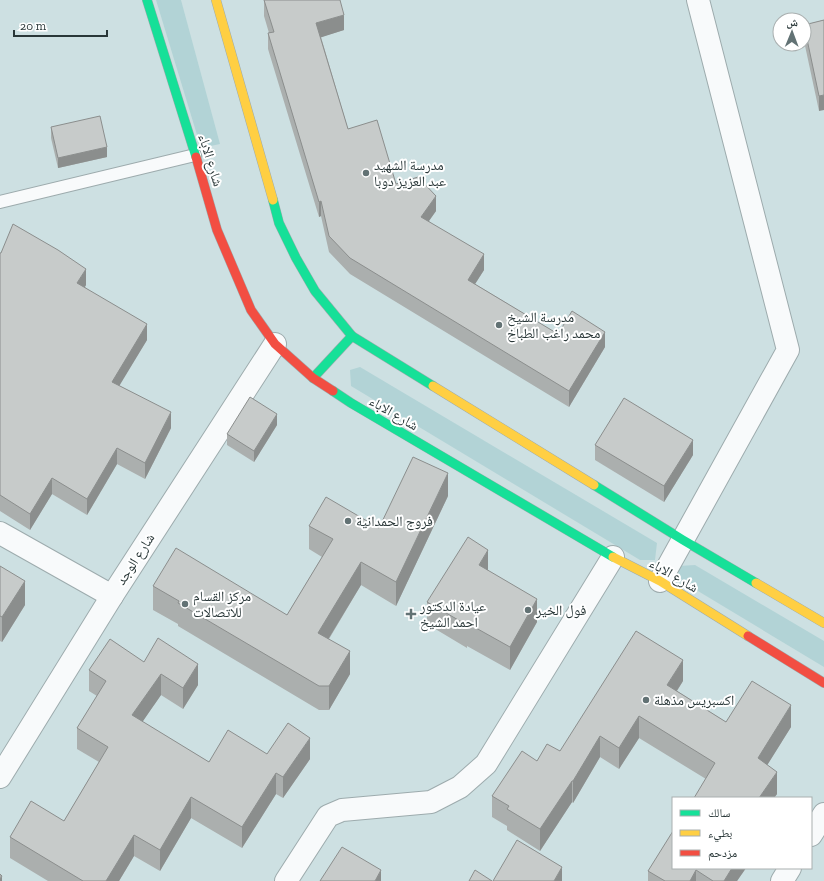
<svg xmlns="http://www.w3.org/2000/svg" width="824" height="881" font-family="'Zilla Slab','Noto Naskh Arabic',serif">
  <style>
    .green { fill: #b2d3d6 }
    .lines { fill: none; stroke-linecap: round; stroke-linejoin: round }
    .lane-casing { stroke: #9dabad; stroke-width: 14 }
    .street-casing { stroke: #9dabad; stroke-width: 24 }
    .fast-casing { stroke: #9dabad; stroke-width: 10 }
    .slow-casing { stroke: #9dabad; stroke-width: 10 }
    .jam-casing { stroke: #9dabad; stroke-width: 10 }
    .lane { stroke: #f8fafb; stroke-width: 12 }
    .street { stroke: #f8fafb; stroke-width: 22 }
    .fast { stroke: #16e098; stroke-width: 9 }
    .slow { stroke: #ffcf43; stroke-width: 9 }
    .jam { stroke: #f24e42; stroke-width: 9 }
    .wall { fill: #abafae }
    .shaded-wall { fill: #8b8e8d }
    .building { fill: #c7cbca; stroke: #8b8e8d }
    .poi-dot { fill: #627274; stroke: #fff; stroke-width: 1.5 }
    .labels { text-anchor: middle; stroke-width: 4; stroke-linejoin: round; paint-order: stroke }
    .street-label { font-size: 14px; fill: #293738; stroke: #fff }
    .poi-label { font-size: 14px; fill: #293738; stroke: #fff; text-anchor: start }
  </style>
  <rect width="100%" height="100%" fill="#cde0e2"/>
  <g class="green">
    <path d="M156 0H181L220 144 201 148Z"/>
    <path d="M360 367 657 543 655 560H640L351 386 350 370Z"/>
    <path d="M695 565 824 641V667L678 579 679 566Z"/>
  </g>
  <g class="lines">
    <g class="lane-casing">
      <path id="lane" d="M0 202 195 155"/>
    </g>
    <g class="street-casing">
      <g id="street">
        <path d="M0 533 112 596"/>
        <path d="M660 581 788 350 698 0"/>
        <path d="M0 777 112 596 275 344"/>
        <path d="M811 835 824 814"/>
        <path d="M286 881 328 816 342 810 431 802 460 787 486 764 613 557"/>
        <path d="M782 881 790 868"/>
      </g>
    </g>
    <g class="fast-casing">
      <g id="fast">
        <path d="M147 0 196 157"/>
        <path d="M273 200 279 223 296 258 315 291 352 336 433 386"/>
        <path d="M313 378 352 336"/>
        <path d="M333 391 351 403 613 557"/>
        <path d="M594 485 683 540 756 583"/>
      </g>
    </g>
    <g class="slow-casing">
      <g id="slow">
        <path d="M216 0 273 200"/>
        <path d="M433 386 594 485"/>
        <path d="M613 557 660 581 748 636"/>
        <path d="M756 583 824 623"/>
      </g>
    </g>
    <g class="jam-casing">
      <g id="jam">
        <path d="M196 157 217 230 251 310 275 344 313 378 333 391"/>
        <path d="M748 636 824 683"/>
      </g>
    </g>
    <use href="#lane" class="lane"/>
    <use href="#street" class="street"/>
    <use href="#fast" class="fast"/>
    <use href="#slow" class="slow"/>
    <use href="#jam" class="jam"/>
  </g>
  <g class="wall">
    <path d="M264 0 344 30 321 37 348 129 396 184 436 211 429 221 484 270 475 284 558 334 605 347 569 407 350 274 329 252 321 216 319 217 268 49V33H269L264 16Z"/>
    <path d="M824 20 819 111 804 41V25Z"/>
    <path d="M51 127 107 157 58 168 51 138Z"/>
    <path d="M0 253 86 285 85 287 147 340 119 385 171 428 145 479 117 464 87 515 52 494 30 530 0 511Z"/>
    <path d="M277 425 254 462 227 445V434Z"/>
    <path d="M595 445 693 455 664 502 595 460Z"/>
    <path d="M448 496 396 606 361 585 329 639 350 674 329 710H319L178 626V624L153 610V586L287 615 322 557 309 549V526L379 528Z"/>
    <path d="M0 566 25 605 2 642 0 641Z"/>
    <path d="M488 570 537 622 510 670 467 646V648L427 624V602Z"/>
    <path d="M144 662 198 685 183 709 161 695 142 722 209 762 267 754 310 759 283 798 276 794 242 848 191 818 160 871 134 856 119 881H48L10 858V837L64 821 99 762 77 749V728L97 696 89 691V670Z"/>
    <path d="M683 681 677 691 726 722 791 727 767 765 777 794 774 798H694L706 779 639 738 619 769 600 757 573 803 572 802 540 851 507 830V826L492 817V796L537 761 560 751Z"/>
    <path d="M673 868H746L737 881H648V871Z"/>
  </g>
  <g class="shaded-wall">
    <path d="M344 15V30L316 39V23Z"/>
    <path d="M824 95V110L819 111V96Z"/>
    <path d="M107 147V157L58 168V158Z"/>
    <path d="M436 196V211L421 232V217Z"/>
    <path d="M321 201V216L319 217V202Z"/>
    <path d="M484 254V270L468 295V280Z"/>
    <path d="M86 269V285L77 298V283Z"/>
    <path d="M147 324V340L112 398V382Z"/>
    <path d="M605 332V347L569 407V391Z"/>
    <path d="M171 412V428L145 479V463Z"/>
    <path d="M277 414V425L254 462V451Z"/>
    <path d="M693 440V455L664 502V486Z"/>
    <path d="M117 448V464L87 515V499Z"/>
    <path d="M448 473V496L396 606V582Z"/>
    <path d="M52 478V494L30 530V514Z"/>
    <path d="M488 550V573L479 565Z"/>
    <path d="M361 562V585L318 656V633Z"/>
    <path d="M25 581V605L2 642V617Z"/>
    <path d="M537 599V622L510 670V647Z"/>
    <path d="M350 651V674L329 710V686Z"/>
    <path d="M683 660V681L667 706V685Z"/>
    <path d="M198 664V685L183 709V688Z"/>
    <path d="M161 674V695L132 737V715Z"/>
    <path d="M791 705V727L758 780V758Z"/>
    <path d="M639 716V738L619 769V748Z"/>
    <path d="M600 736V757L573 803V781Z"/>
    <path d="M310 738V759L283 798V777Z"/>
    <path d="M777 772V794L774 798H759Z"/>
    <path d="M276 773V794L242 848V827Z"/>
    <path d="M572 781V802L540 851V829Z"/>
    <path d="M191 797V818L160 871V850Z"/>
    <path d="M134 835V856L119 881H106Z"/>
    <path d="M562 867V881H554Z"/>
    <path d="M732 868H746L737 881H724Z"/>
    <path d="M381 870V881H375Z"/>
    <path d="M696 870V881H690Z"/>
    <path d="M2 876V881H0V879Z"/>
  </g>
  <g class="building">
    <path d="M264 0H340L344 15 316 23 348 129 377 120 396 184 418 177 436 196 421 217 484 254 468 280 558 334 572 311 605 332 569 391 350 258 329 236 321 201 319 202 268 33 274 32Z"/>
    <path d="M824 20V95L819 96 804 25Z"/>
    <path d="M100 116 107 147 58 158 51 127Z"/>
    <path d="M13 224 58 250 86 269 77 283 147 324 112 382 171 412 145 463 117 448 87 499 52 478 30 514 0 495V253H1Z"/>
    <path d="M250 397 277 414 254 451 227 434Z"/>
    <path d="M624 398 693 440 664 486 595 445Z"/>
    <path d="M413 457 448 473 396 582 361 562 318 633 350 651 329 686H319L178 603 179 601 153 586 176 548 287 615 333 539 309 526 326 497 379 528Z"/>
    <path d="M468 537 488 550 479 565 537 599 510 647 467 623V625L427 602Z"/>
    <path d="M0 566 25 581 2 617 0 616Z"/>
    <path d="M636 631 683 660 667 685 726 722 752 681 791 705 758 758 777 772 759 798H694L715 763 639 716 619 748 600 736 573 781H572L540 829 507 809 509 806 492 796 522 751 537 761 547 744 560 751Z"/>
    <path d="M158 638 198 664 183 688 161 674 132 715 209 762 228 730 267 754 288 723 310 738 283 777 276 773 242 827 191 797 160 850 134 835 106 881H83L10 837 31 801 64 821 108 747 77 728 106 681 89 670 110 639 144 662Z"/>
    <path d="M673 831V868H732L724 881H713L696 870 690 881H665L648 871Z"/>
    <path d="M517 840 562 867 554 881H493Z"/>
    <path d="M342 847 381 870 375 881H320Z"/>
    <path d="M475 870 492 881H469Z"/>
    <path d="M0 874 2 876 0 879Z"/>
  </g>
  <g class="poi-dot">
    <circle cx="366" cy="173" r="4"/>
    <circle cx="499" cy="325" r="4"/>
    <circle cx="348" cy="521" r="4"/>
    <circle cx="185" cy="604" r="4"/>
    <circle cx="528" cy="610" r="4"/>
    <path d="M409 608h4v4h4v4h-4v4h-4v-4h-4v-4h4z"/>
    <circle cx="646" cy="700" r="4"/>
  </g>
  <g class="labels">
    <g class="street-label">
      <text transform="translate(211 160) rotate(73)" y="5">شارع الاباء</text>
      <text transform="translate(394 413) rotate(30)" y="5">شارع الاباء</text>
      <text transform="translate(135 559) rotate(-57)" y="5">شارع الوجد</text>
      <text transform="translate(674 575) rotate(30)" y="5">شارع الاباء</text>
    </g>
    <g class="poi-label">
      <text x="374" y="170">مدرسة الشهيد<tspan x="374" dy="16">عبد العزيز دوبا</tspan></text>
      <text x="507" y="322">مدرسة الشيخ<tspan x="507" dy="16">محمد راغب الطباخ</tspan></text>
      <text x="356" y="526">فروج الحمدانية</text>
      <text x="193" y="601">مركز القسام<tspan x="193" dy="16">للاتصالات</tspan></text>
      <text x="420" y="611">عيادة الدكتور<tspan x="420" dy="16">احمد الشيخ</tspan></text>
      <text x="536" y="615">فول الخير</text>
      <text x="654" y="705">اكسبريس مذهلة</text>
    </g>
  </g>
  <rect x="672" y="797" width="140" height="72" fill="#ffffff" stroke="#a9afaf"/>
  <rect x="680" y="810" width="20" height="6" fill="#16e098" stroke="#a9afaf"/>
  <text x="708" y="817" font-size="12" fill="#293738">سالك</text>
  <rect x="680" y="830" width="20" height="6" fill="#ffcf43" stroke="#a9afaf"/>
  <text x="708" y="837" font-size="12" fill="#293738">بطيء</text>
  <rect x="680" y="850" width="20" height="6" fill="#f24e42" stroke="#a9afaf"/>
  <text x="708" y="857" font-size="12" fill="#293738">مزدحم</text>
  <g transform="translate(792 32) rotate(1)"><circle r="19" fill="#ffffff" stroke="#a9afaf"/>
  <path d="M0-3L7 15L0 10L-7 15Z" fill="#627274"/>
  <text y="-6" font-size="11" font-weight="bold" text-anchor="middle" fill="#293738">ش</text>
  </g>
  <path d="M14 30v6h93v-6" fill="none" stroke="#293738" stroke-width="2"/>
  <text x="20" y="30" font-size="12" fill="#293738" stroke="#ffffff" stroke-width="3" paint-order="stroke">20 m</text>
</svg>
